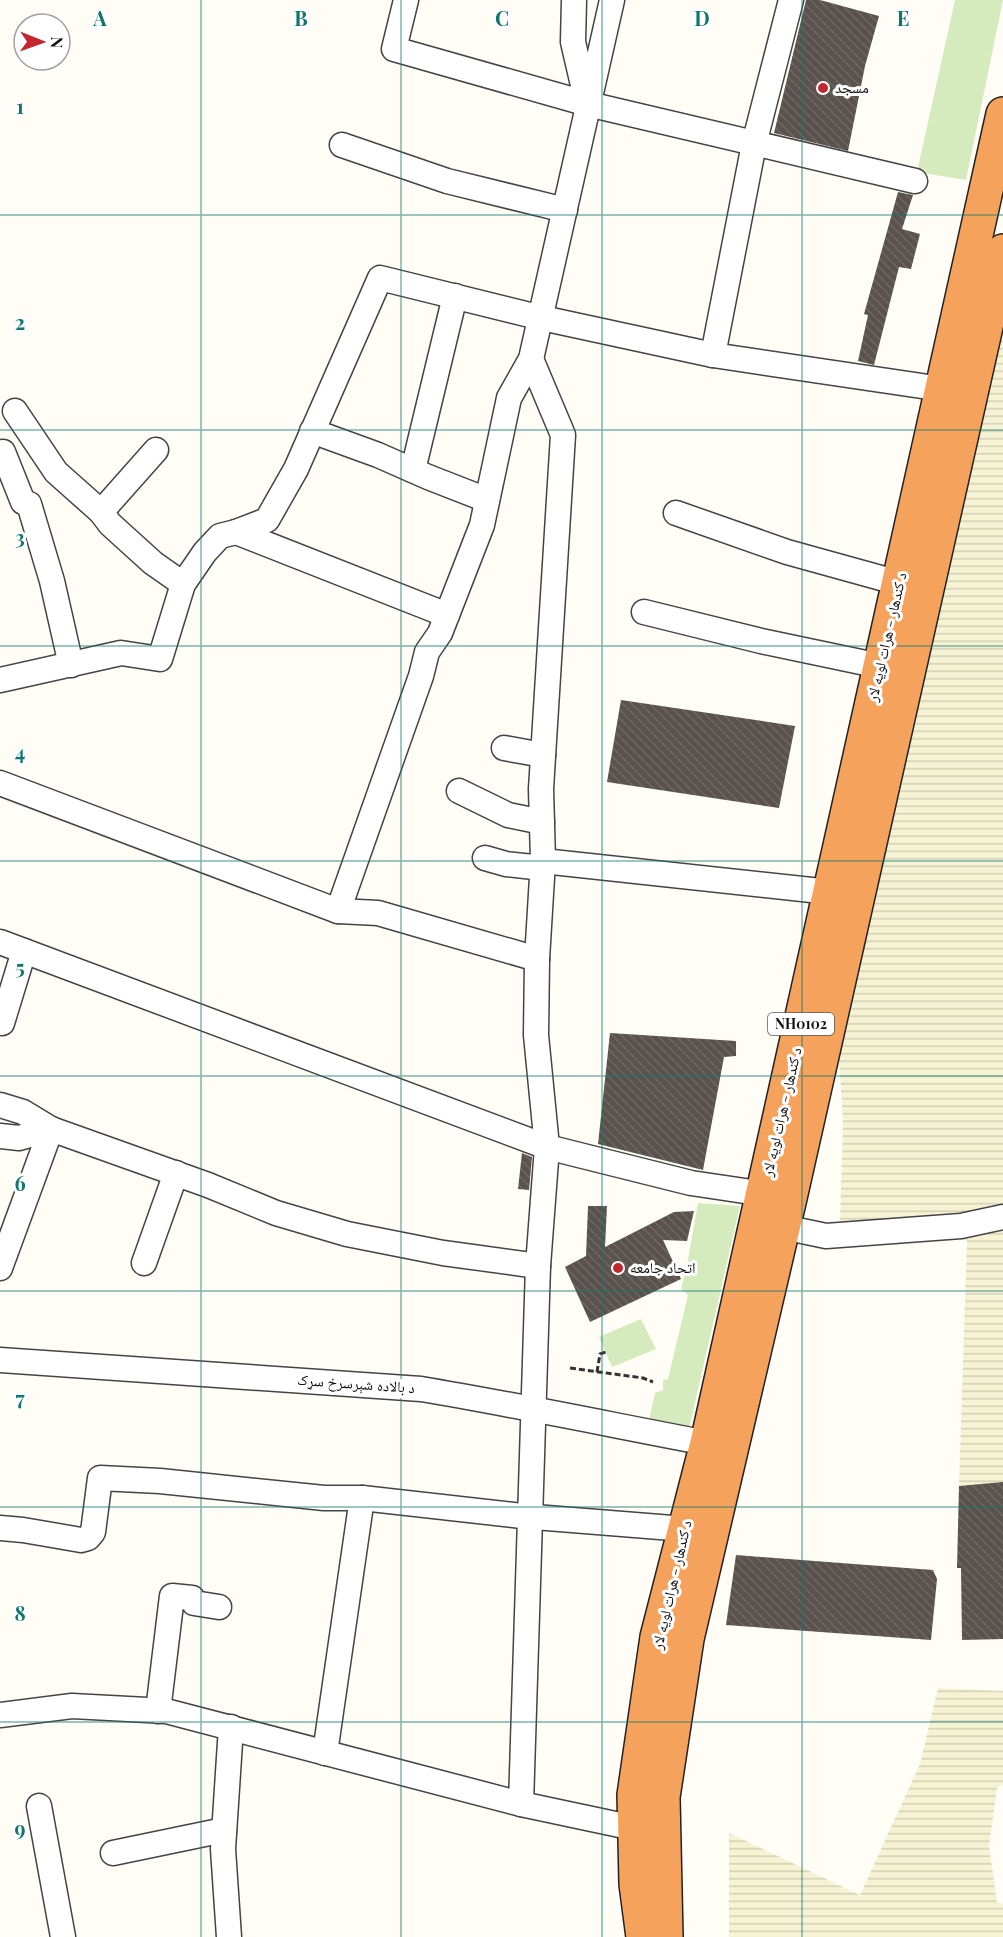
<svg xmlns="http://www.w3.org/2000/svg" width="1003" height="1937" font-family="'Playfair Display','Noto Naskh Arabic',serif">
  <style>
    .farmland { fill: url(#farmland-rules) }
    .park { fill: #d5ebbd }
    .building { fill: url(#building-back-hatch) }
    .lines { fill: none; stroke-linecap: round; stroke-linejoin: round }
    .minor-casing { stroke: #444; stroke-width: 27 }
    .highway-casing { stroke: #222; stroke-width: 36 }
    .path { stroke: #333; stroke-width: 3; stroke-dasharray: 6 3; stroke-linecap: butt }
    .minor { stroke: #fff; stroke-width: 24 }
    .highway { stroke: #f5a25d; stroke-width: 33 }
    .grid { fill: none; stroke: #0f766e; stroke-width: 1.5; stroke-opacity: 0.55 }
    .poi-dot { fill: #c4262e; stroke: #fff; stroke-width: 2 }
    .labels { text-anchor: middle; stroke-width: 6; stroke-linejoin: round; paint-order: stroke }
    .shield { fill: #fff; stroke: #585858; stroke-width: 1.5 }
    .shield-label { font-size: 14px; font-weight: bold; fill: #111 }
    .poi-label { font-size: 15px; fill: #111; stroke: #fff; text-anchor: start }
    .street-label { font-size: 15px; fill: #111; stroke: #fff }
    .grid-label { font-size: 20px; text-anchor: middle; font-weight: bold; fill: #0f766e; stroke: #fff; stroke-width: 6; stroke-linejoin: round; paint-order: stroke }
  </style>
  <defs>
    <pattern id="farmland-rules" width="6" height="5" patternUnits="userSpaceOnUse" patternTransform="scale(1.5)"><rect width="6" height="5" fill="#f6f3d4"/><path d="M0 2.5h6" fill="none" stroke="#d2cfb5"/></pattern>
    <pattern id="building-back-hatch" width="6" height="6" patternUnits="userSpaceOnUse" patternTransform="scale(1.5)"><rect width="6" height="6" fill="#5a524d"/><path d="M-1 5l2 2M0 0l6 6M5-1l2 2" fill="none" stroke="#6d6662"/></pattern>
  </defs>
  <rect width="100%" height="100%" fill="#fffdf5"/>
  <g class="farmland">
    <path d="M1003 318V1482L959 1486 967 1240 840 1222 843 1123 838 1041Z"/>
    <path d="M938 1688 1003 1691V1785L997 1788 989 1846 997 1902 1003 1904V1937H729V1833L860 1895 920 1764Z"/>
  </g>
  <g class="park">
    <path d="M955 0H1003L966 180 917 172Z"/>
    <path d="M698 1203 740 1206 688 1433 648 1425 655 1393 663 1390V1380L668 1379 688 1295 681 1289 687 1265Z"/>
    <path d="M641 1319 656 1349 612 1367 599 1337Z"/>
  </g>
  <g class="building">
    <path d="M806 0H820L879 16 865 66 848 151 774 133Z"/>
    <path d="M898 192 913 195 902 229 920 234 911 269 899 267 874 365 858 361 868 315 864 314Z"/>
    <path d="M621 700 795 726 779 808 607 782Z"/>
    <path d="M610 1033 736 1041V1056L724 1057 703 1170 598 1144Z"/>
    <path d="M522 1153 532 1157 529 1190 518 1189Z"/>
    <path d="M588 1206H607L605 1247 674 1212 694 1211 687 1241 663 1240 681 1279 590 1322 565 1267 586 1256Z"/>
    <path d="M1003 1482V1639L962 1640 961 1568H957L959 1486Z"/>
    <path d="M736 1555 933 1570 937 1579 931 1640 726 1625Z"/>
  </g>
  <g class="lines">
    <g class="minor-casing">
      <g id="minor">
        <path d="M406 0 394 49 588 104 915 181"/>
        <path d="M574 0 573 42 586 98"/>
        <path d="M342 145 447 181 565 210"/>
        <path d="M713 355 754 144 791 0"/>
        <path d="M15 411 56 472 101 512 110 524 153 563 183 584"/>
        <path d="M312 431 378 455 428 477 487 500"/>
        <path d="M3 452 23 502 29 504 52 581 71 665"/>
        <path d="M413 470 455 296"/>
        <path d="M101 512 156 450"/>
        <path d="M676 513 787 552 899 583"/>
        <path d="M236 532 447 615"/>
        <path d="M644 612 761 641 880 666"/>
        <path d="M0 680 121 653 160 659 183 584 205 552 220 536 236 532 267 520 296 469 380 278 542 318 713 355 942 389"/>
        <path d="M504 748 543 755"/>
        <path d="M0 783 338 911 378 913 537 959"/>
        <path d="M459 791 508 815 542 822"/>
        <path d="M485 858 506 864 543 868"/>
        <path d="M543 861 830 892"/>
        <path d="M338 911 421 676 427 652 440 633 482 525 509 398 531 359 612 0"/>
        <path d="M0 942 547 1147 691 1183 779 1196"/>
        <path d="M2 1023 24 951"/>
        <path d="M0 1105 23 1112 51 1129 208 1185 276 1213 347 1234 443 1253 538 1266"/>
        <path d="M0 1136 19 1138 51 1129"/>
        <path d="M783 1227 826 1236 961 1226 1003 1217"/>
        <path d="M144 1263 176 1173"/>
        <path d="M0 1268 51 1129"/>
        <path d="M0 1360 421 1389C517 1405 612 1425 707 1443"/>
        <path d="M0 1528 23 1530 81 1540 88 1538 93 1532 100 1478 160 1481 324 1498H362L522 1516 685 1529"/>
        <path d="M158 1711 172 1596 192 1598 194 1603 219 1607"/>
        <path d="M0 1715 72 1706 166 1711 521 1804 634 1828"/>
        <path d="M325 1753 362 1498"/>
        <path d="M521 1804 538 1266 547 1147 536 1035 537 959 543 861 541 789 563 435 531 359"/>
        <path d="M39 1806 63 1937"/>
        <path d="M113 1853 224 1830"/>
        <path d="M229 1937 223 1849 231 1727"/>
      </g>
    </g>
    <g class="highway-casing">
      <g id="highway">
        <path d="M643 1937 636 1884 634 1795 657 1637 707 1443 1003 114"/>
        <path d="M666 1937 663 1797 687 1639 790 1198 1003 251"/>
      </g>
    </g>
    <g class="path">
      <path d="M570 1368 643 1378 653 1382"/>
      <path d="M597 1372 600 1354 606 1352"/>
    </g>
    <use href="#minor" class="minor"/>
    <use href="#highway" class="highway"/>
  </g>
  <path class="grid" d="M201 0V1937M401 0V1937M602 0V1937M802 0V1937M0 215H1003M0 430H1003M0 646H1003M0 861H1003M0 1076H1003M0 1291H1003M0 1507H1003M0 1722H1003"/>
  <g class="poi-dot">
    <circle cx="823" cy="88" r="6"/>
    <circle cx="618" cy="1268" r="6"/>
  </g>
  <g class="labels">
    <rect class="shield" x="768" y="1013" width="66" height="22" rx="4.5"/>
    <g class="shield-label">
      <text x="801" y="1029">NH0102</text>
    </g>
    <g class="poi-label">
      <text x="835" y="93">مسجد</text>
      <text x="630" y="1273">اتحاد جامعه</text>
    </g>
    <g class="street-label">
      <text transform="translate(887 637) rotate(-77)" y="5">د کندهار - هرات لويه لار</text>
      <text transform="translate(782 1112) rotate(-77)" y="5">د کندهار - هرات لويه لار</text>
      <text transform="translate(356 1384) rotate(4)" y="5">د بالاده شېرسرخ سړک</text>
      <text transform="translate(672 1585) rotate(-77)" y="5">د کندهار - هرات لويه لار</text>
    </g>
  </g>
  <g class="grid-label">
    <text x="100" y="26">A</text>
    <text x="301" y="26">B</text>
    <text x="502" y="26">C</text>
    <text x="702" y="26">D</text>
    <text x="903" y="26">E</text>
    <text x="20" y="114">1</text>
    <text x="20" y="330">2</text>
    <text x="20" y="545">3</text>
    <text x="20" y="760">4</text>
    <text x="20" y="975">5</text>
    <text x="20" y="1191">6</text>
    <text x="20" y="1406">7</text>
    <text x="20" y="1621">8</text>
    <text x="20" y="1836">9</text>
  </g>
  <g transform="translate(42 42) rotate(91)"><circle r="28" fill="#ffffff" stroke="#a0a0a0" stroke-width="1.5"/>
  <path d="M0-4.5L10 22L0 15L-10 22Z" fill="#c4262e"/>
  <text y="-9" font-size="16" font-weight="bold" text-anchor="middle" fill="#111111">N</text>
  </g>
</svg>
